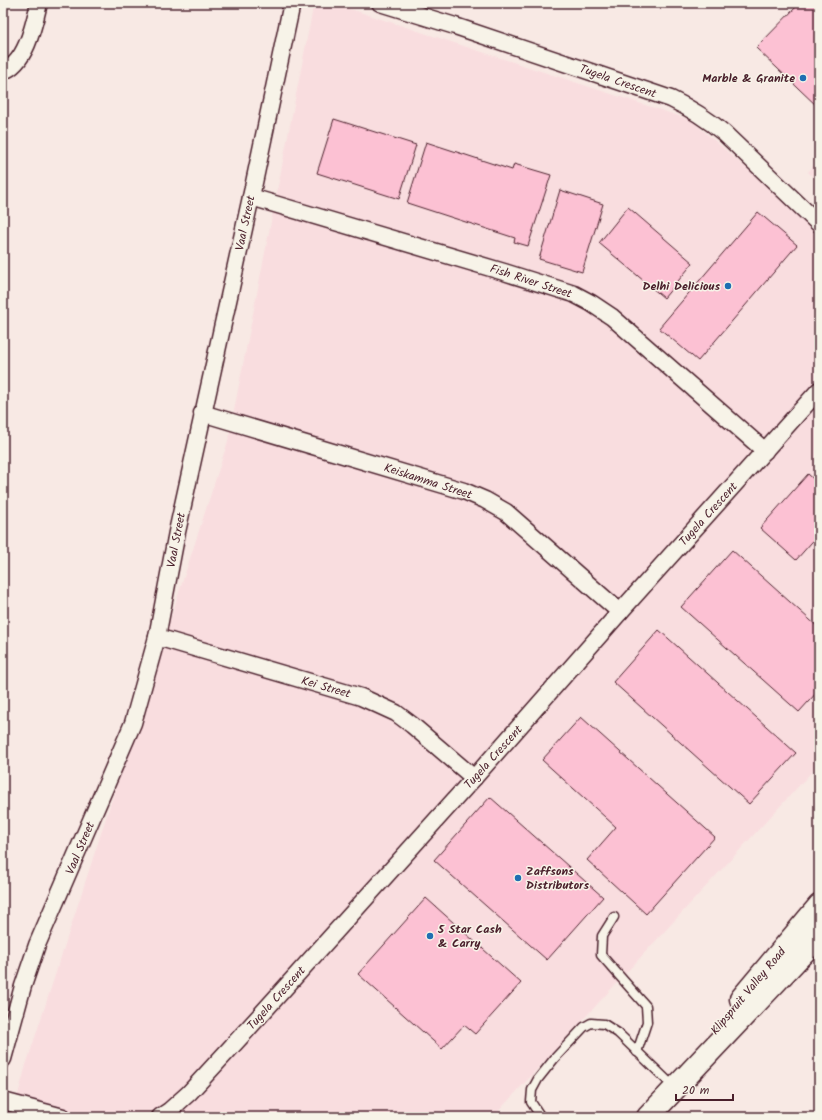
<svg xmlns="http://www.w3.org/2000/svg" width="822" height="1120" font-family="Kalam,sans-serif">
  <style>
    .built { fill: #f9dddf }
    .building { fill: #fcc1d3; stroke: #4a1f2b }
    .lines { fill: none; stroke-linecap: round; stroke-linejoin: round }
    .lane-casing { stroke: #4a1f2b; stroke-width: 11 }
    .street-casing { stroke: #4a1f2b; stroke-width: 19 }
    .secondary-casing { stroke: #4a1f2b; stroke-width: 25 }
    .lane { stroke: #f7f3e8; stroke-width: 8 }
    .street { stroke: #f7f3e8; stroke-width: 16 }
    .secondary { stroke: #f7f3e8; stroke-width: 22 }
    .poi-dot { fill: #1f6fb2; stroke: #f7f3e8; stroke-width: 1.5 }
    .labels { text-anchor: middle; stroke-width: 3; stroke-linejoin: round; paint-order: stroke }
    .poi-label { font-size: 12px; font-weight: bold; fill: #4a1f2b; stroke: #f7f3e8; text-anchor: end }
    .street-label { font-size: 12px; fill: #4a1f2b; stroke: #f7f3e8 }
  </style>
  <rect width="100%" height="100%" fill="#f8e9e4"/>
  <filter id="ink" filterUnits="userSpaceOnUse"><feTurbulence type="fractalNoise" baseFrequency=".025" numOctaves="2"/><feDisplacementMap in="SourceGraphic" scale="8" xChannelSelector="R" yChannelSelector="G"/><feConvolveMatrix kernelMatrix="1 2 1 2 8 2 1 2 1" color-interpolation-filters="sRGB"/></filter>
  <g filter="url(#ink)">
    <g class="built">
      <path d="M314 3H332L691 120 758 178 819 237V764L493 1117H12L26 1065 228 441Z"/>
      <path d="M819 160V183L808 172Z"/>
    </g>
    <g class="building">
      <path d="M800 3H819V108L756 48Z"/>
      <path d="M334 119 416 145 399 199 317 173Z"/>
      <path d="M426 142 512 170 514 164 551 175 528 246 514 242 515 238 407 203Z"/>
      <path d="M560 190 603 204 582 272 539 259Z"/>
      <path d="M628 207 693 263 664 298 599 243Z"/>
      <path d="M758 212 797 245 698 361 659 328Z"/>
      <path d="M808 474 819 484V534L796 560 760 528Z"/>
      <path d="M732 550 819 628V690L799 712 681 607Z"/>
      <path d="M659 630 796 753 749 804 613 682Z"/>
      <path d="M581 717 715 837 646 914 587 860 616 827 542 760Z"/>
      <path d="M490 797 603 897 547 960 434 860Z"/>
      <path d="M426 898 521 983 475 1034 464 1025 442 1049 358 974Z"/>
    </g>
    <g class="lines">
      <g class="lane-casing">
        <g id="lane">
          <path d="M614 917 602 936 601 955 646 1006 647 1022 637 1052"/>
          <path d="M541 1117 531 1102 532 1090 538 1079 554 1059 584 1027 591 1023 604 1024 618 1033 675 1088"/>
        </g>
      </g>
      <g class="street-casing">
        <g id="street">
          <path d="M380 3 455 26 671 99C692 109 706 118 724 133L819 224"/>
          <path d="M3 71C26 64 34 24 39 3"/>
          <path d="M251 197 504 272 574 294 591 303 612 317 765 451"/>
          <path d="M202 413 464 491 485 500 506 512 620 612"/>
          <path d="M157 637 361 697 396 713 412 725 474 778"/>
          <path d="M3 1059 23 986 37 945 133 723 157 637 177 532 251 197 292 3"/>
          <path d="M3 1101 63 1117"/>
          <path d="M160 1117 169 1111 189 1093 246 1031 474 778 620 612 819 390"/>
        </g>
      </g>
      <g class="secondary-casing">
        <g id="secondary">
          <path d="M741 999 819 906"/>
          <path d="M648 1117 819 936"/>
        </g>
      </g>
      <use href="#lane" class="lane"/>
      <use href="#street" class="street"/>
      <use href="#secondary" class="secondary"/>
    </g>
  </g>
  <g class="poi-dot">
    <circle cx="803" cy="78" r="4"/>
    <circle cx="728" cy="286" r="4"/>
    <circle cx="518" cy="878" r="4"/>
    <circle cx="430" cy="936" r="4"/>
  </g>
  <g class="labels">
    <g class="poi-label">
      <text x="795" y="82">Marble &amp; Granite</text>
      <text x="720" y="290">Delhi Delicious</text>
      <text x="526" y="875" text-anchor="start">Zaffsons<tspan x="526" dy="14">Distributors</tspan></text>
      <text x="438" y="933" text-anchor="start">5 Star Cash<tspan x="438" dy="14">&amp; Carry</tspan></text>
    </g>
    <g class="street-label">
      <text transform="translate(618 81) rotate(19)" y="4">Tugela Crescent</text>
      <text transform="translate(245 223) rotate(-78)" y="4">Vaal Street</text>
      <text transform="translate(531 281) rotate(18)" y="4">Fish River Street</text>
      <text transform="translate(428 481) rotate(18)" y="4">Keiskamma Street</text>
      <text transform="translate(708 514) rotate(-48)" y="4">Tugela Crescent</text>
      <text transform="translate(176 540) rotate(-79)" y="4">Vaal Street</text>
      <text transform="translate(326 687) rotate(16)" y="4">Kei Street</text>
      <text transform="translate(493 757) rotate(-48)" y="4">Tugela Crescent</text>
      <text transform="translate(80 848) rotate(-67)" y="4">Vaal Street</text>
      <text transform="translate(748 991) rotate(-50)" y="4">Klipspruit Valley Road</text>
      <text transform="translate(276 998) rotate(-48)" y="4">Tugela Crescent</text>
    </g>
  </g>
  <rect width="822" height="1120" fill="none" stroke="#f7f3e8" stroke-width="16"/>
  <rect x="8" y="8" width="806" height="1104" fill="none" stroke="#4a1f2b" stroke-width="1.5" filter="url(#ink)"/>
  <path d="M676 1094v6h57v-6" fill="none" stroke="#4a1f2b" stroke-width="2"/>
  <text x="682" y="1094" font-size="12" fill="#4a1f2b" stroke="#f7f3e8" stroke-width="3" paint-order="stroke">20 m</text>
</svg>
